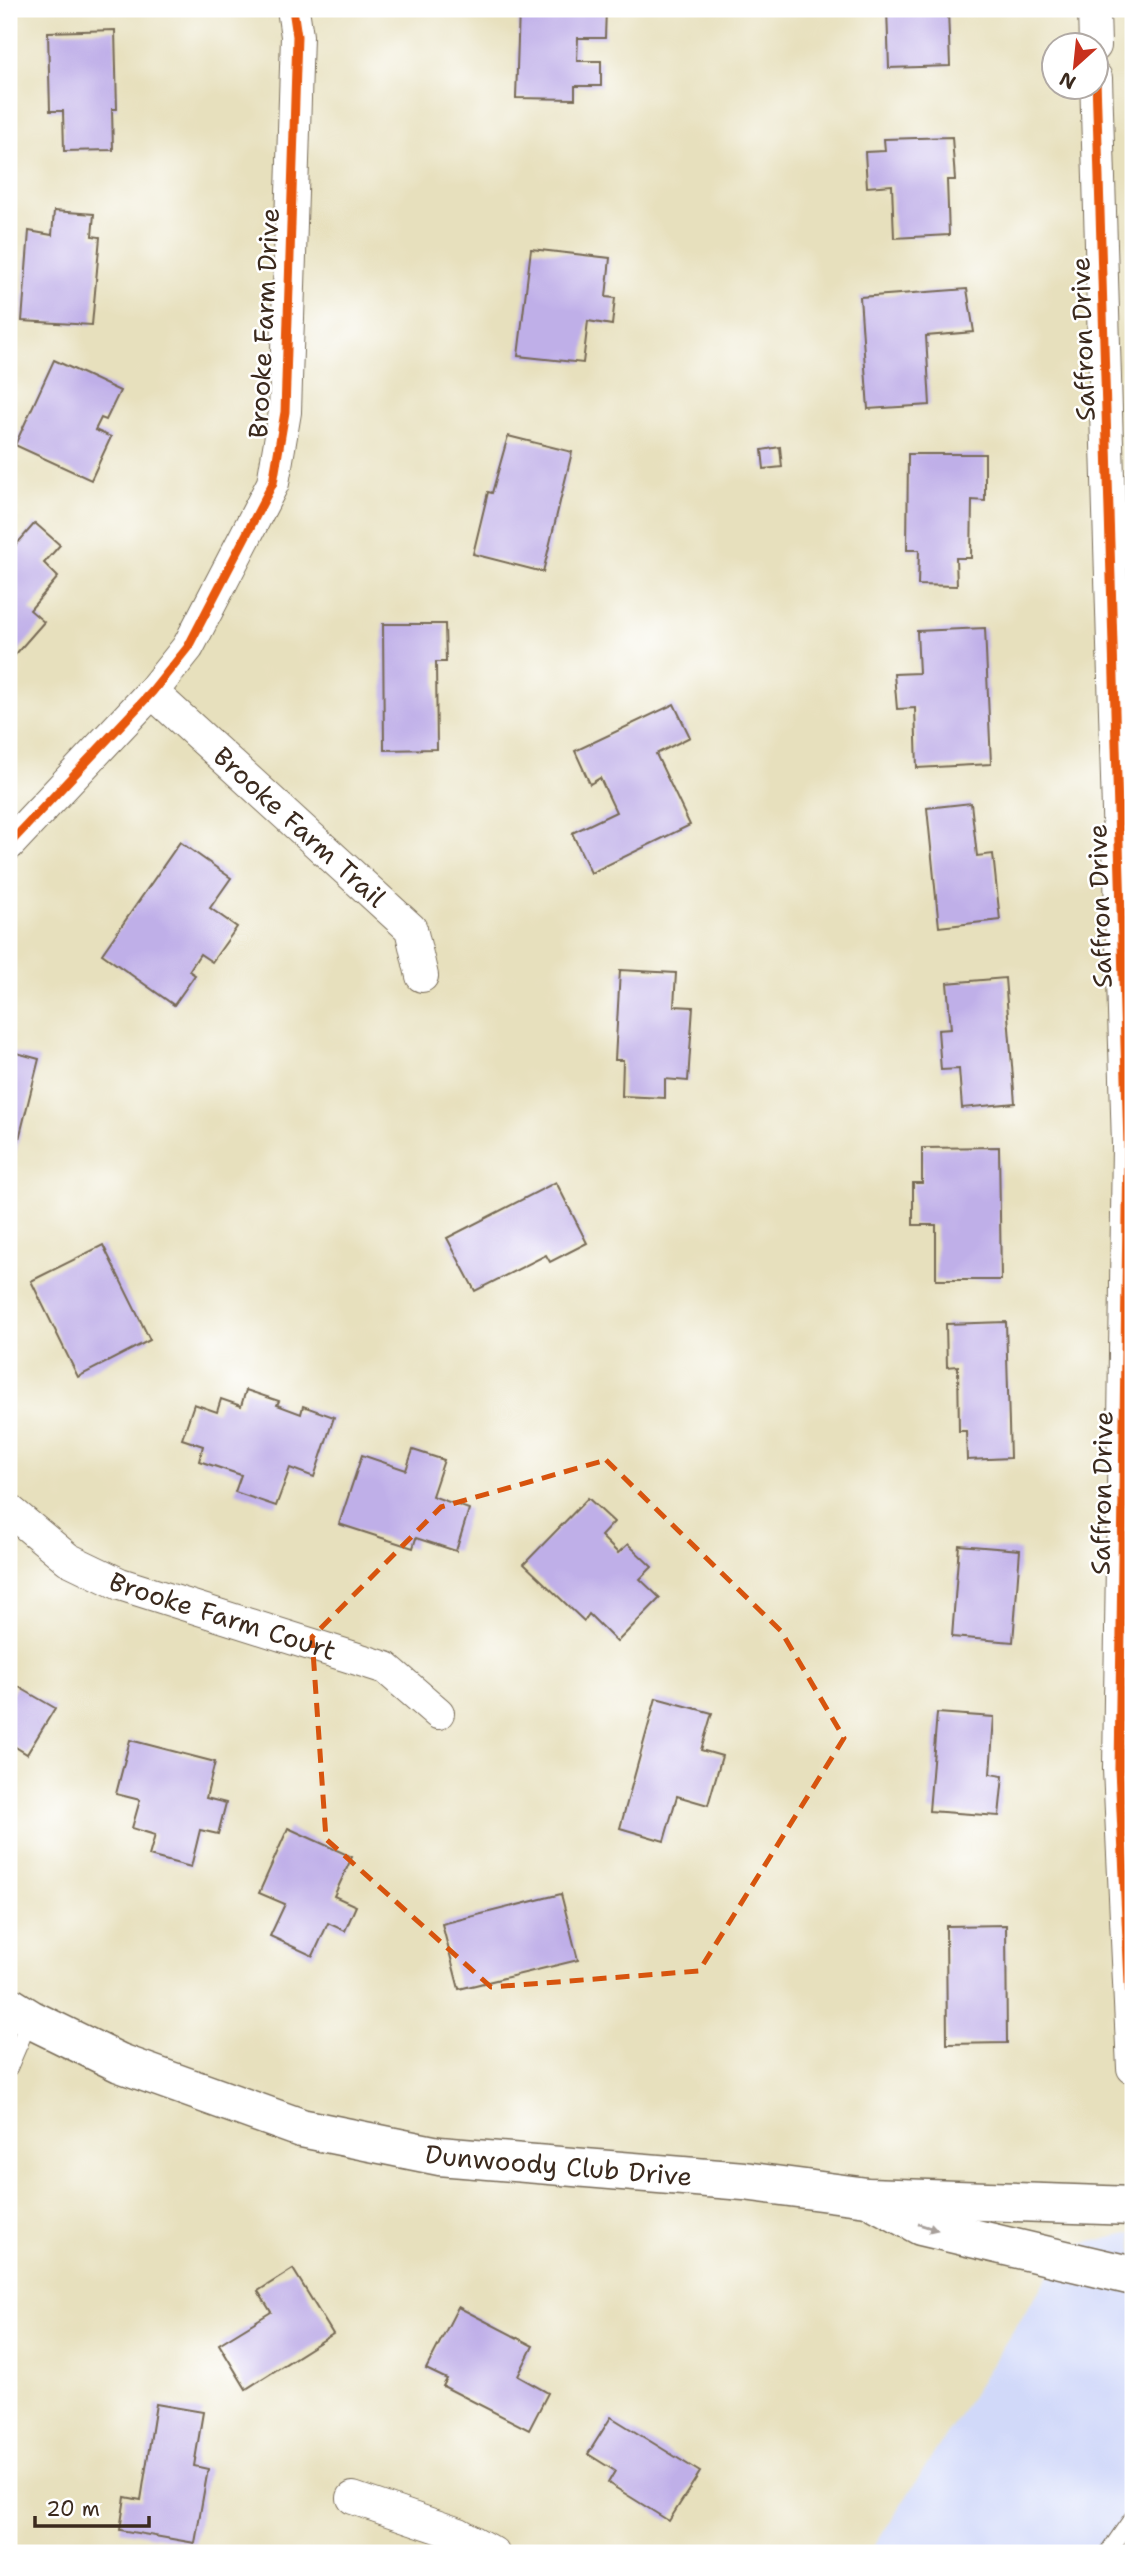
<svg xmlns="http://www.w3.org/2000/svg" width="1142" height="2562" font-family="'Shantell Sans',sans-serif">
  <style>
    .built { fill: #d1d9f9 }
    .building { fill: #bfafe8 }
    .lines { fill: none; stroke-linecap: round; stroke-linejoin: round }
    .lane-casing { stroke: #776a56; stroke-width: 18 }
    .street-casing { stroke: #776a56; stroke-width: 34 }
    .secondary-casing { stroke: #776a56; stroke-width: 41 }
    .lane { stroke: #fff; stroke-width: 16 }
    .street { stroke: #fff; stroke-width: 32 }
    .secondary { stroke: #fff; stroke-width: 38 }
    .cycleway-casing { stroke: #fff; stroke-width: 13 }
    .cycleway { stroke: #e8590c; stroke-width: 9 }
    .oneway { fill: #a79f9a }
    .marked { fill: none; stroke: #d7540e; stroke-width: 5; stroke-dasharray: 14 9; stroke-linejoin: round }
    .labels { text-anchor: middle; stroke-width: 5; stroke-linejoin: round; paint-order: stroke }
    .street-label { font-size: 26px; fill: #3b2a1e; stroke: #fff }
  </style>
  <rect width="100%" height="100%" fill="#fff"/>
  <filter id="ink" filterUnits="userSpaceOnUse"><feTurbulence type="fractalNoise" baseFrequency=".0143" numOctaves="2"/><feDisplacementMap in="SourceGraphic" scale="14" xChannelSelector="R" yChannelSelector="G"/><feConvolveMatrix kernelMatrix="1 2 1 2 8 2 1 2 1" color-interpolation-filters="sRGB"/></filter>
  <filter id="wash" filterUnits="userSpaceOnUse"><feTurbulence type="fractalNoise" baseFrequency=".00686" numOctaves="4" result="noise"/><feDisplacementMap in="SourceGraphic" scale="28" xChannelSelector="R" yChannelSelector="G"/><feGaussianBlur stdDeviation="1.57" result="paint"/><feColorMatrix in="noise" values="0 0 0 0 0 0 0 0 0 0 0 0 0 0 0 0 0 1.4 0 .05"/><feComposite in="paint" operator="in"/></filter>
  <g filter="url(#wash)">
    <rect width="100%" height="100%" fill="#e7e0bd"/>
    <path class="built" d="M1133 2233V2553H870L1067 2247Z"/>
    <g id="blocks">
      <g class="building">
        <path d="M519 9H606L605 38H578L577 61H601V86H575V99L516 98Z"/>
        <path d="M887 9H948L950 66 889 68Z"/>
        <path d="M115 30 117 109H112L113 150 64 151 63 111H50L48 32Z"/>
        <path d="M952 137 955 180H947L949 235 894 238 892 185 867 187 865 152 885 151 884 139Z"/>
        <path d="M54 211 94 214 92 236 100 237 92 325 22 321 29 231 52 235Z"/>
        <path d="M531 249 610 258 606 297 615 298 612 325 588 321 583 363 518 356Z"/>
        <path d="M967 289 974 332 926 336 930 405 868 409 860 297Z"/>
        <path d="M54 360 120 391 106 420 101 418 95 430 111 437 91 480 15 445Z"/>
        <path d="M508 436 572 452 543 572 473 554 488 492 492 493Z"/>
        <path d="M780 447 782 467 764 469 762 450Z"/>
        <path d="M908 454H985V501L972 500 971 558H956L957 586 918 585 919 550H907Z"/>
        <path d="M35 523 60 545 44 563 58 577 30 610 44 622 15 655 9 649V540L16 545Z"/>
        <path d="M383 624H445L446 662H436L437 749 384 750Z"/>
        <path d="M985 628 991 764 917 768 915 708 897 709 894 674 919 673 917 631Z"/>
        <path d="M674 704 690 737 656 754 690 825 591 873 572 833 616 812 600 778 590 784 575 751Z"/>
        <path d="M971 803 977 856 993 854 1000 920 939 927 927 808Z"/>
        <path d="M180 842 231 878 210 908 237 927 212 962 200 954 189 971 195 975 174 1005 102 954Z"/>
        <path d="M620 970 676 973 674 1006 693 1007 688 1081 665 1079V1098L622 1096 623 1060H615Z"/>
        <path d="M1005 978 1015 1103 962 1108 959 1069 941 1070 938 1030 951 1029 947 983Z"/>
        <path d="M9 1051 39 1059 10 1175H9Z"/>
        <path d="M999 1147 1001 1280H936V1225H913V1183H922V1148Z"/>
        <path d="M556 1182 587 1243 550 1262 546 1255 475 1291 447 1238Z"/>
        <path d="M103 1245 150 1340 78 1377 31 1281Z"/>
        <path d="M1006 1322 1010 1458 967 1460 966 1431H959L958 1366 947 1367 946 1324Z"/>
        <path d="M246 1390 279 1401 277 1405 301 1414 303 1406 334 1417 314 1477 290 1468 276 1506 235 1492 241 1475 199 1461 203 1446 182 1439 194 1404 217 1412 221 1399 241 1406Z"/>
        <path d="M413 1450 444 1460 432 1496 469 1509 456 1551 416 1538 413 1548 339 1524 362 1455 406 1470Z"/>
        <path d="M588 1498 614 1522 601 1536 618 1553 628 1544 652 1567 640 1579 660 1598 617 1642 589 1614 584 1621 524 1564Z"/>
        <path d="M959 1545 1020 1550 1013 1642 952 1637Z"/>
        <path d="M17 1686 55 1708 27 1754 9 1743V1697Z"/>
        <path d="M656 1698 712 1713 701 1750 722 1756 708 1805 677 1796 664 1841 620 1828Z"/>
        <path d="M937 1713 994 1717 990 1774 1003 1776 999 1816 929 1811Z"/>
        <path d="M130 1740 215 1762 206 1798 226 1803 218 1834 200 1830 191 1867 149 1856 155 1835 132 1828 140 1800 116 1794Z"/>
        <path d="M288 1828 352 1857 334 1896 356 1906 345 1931 328 1923 313 1956 270 1936 285 1904 259 1893Z"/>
        <path d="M561 1894 578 1960 459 1989 442 1924Z"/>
        <path d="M1006 1925 1007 2043 947 2044 946 1926Z"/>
        <path d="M293 2269 333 2334 246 2389 219 2344 271 2312 258 2291Z"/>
        <path d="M458 2307 533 2346 518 2376 548 2393 529 2430 443 2386 447 2379 426 2369Z"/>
        <path d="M156 2404 203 2412 194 2466 208 2469 195 2543 120 2530 125 2497 141 2500Z"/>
        <path d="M611 2417 700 2472 669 2521 608 2483 615 2471 588 2454Z"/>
        <path d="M1133 2532V2553H1119Z"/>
      </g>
    </g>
  </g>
  <g filter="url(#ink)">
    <use href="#blocks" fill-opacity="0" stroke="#776a56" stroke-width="2"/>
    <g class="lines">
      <g class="lane-casing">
        <g id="lane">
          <path d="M9 2068 30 2019"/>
          <path d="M1108 2553 1133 2517"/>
        </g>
      </g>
      <g class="street-casing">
        <g id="street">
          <path d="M1094 9 1095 46"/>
          <path d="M1096 78 1128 1145 1119 1769 1133 2068"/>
          <path id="s1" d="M152 692 411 929 422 976"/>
          <path d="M9 844 152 692 188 647 273 483 285 412 297 36 293 9"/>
          <path id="s2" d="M9 1510 68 1559 120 1584 386 1668 438 1713"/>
          <path d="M353 2498 459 2534 493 2553"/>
        </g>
      </g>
      <g class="secondary-casing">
        <g id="secondary">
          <path id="s3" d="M9 2006 30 2019 120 2063 301 2128 439 2156 744 2181 867 2197 1133 2206"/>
          <path d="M875 2201 921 2226 1133 2276"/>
        </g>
      </g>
      <use href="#lane" class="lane"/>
      <use href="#street" class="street"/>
      <use href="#secondary" class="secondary"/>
      <g class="cycleway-casing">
        <g id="cycleway">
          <path d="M1096 78 1128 1145 1119 1769 1133 2068"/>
          <path d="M9 844 152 692 188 647 273 483 285 412 297 36 293 9"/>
        </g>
      </g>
      <use href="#cycleway" class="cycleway"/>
    </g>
    <defs><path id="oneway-solid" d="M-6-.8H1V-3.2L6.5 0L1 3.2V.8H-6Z" transform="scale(1.75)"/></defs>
    <use class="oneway" href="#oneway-solid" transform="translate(928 2227) rotate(17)"/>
  </g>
  <path class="marked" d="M606 1460 781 1631 844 1738 699 1971 491 1987 326 1839 312 1637 441 1507Z"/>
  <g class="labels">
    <g class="street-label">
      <text transform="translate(264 323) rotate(-87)" y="9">Brooke Farm Drive</text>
      <text transform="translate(1083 339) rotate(-92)" y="9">Saffron Drive</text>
      <text dy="9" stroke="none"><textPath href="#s1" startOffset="200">Brooke Farm Trail</textPath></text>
      <text transform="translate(1100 906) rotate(-92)" y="9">Saffron Drive</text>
      <text transform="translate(1102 1493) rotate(-89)" y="9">Saffron Drive</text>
      <text dy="9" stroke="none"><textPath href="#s2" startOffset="242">Brooke Farm Court</textPath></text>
      <text dy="9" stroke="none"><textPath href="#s3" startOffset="578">Dunwoody Club Drive</textPath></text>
    </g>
  </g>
  <rect width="1142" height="2562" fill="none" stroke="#fff" stroke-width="35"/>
  <g transform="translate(1075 66) rotate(207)"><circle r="33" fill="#ffffff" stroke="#b1aaa5" stroke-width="2"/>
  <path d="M0-5L12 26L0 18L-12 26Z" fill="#c8321e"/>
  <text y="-10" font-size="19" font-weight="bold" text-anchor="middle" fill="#3b2a1e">N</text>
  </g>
  <path d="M35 2516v10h114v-10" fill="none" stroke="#3b2a1e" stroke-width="3.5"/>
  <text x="46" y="2516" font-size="21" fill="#3b2a1e" stroke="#ffffff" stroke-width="5" paint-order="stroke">20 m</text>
</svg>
